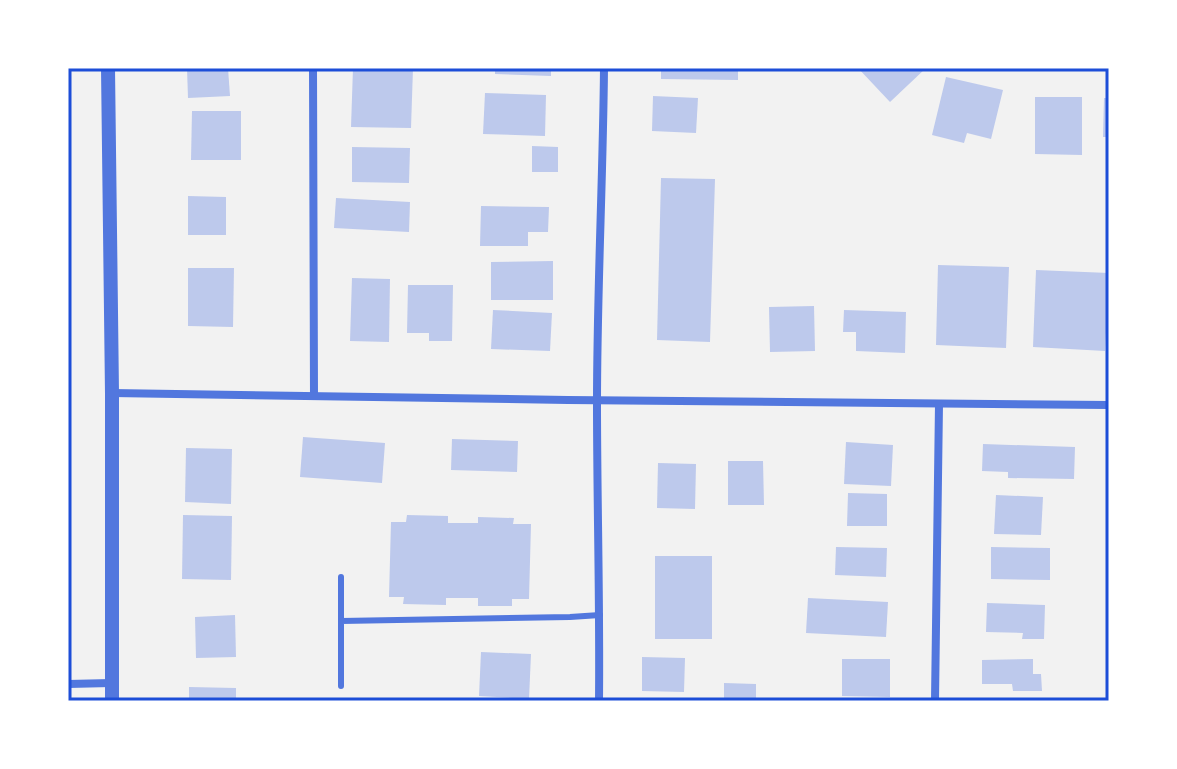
<svg xmlns="http://www.w3.org/2000/svg" width="1177" height="769" font-family="'Golos Text',sans-serif">
  <style>
    .building { fill: #bdc9ec }
    .lines { fill: none; stroke-linecap: round; stroke-linejoin: round }
    .service { stroke: #5277de; stroke-width: 6 }
    .minor { stroke: #5277de; stroke-width: 8 }
    .tertiary { stroke: #5277de; stroke-width: 14 }
    .neatline { fill: none; stroke: #1d4ed8; stroke-width: 3 }
  </style>
  <rect width="100%" height="100%" fill="#f2f2f2"/>
  <g class="building">
    <path d="M187 68H228L230 96 188 98Z"/>
    <path d="M353 68H413L411 128 351 127Z"/>
    <path d="M495 68H551V76L495 74Z"/>
    <path d="M661 68H738V80L661 79Z"/>
    <path d="M858 68H926L890 102Z"/>
    <path d="M946 77 1003 90 991 139 967 133 964 143 932 135Z"/>
    <path d="M485 93 546 95 545 136 483 134Z"/>
    <path d="M653 96 698 98 696 133 652 131Z"/>
    <path d="M1035 97H1082V155L1035 154Z"/>
    <path d="M1104 98H1109V137H1103Z"/>
    <path d="M192 111H241V160H191Z"/>
    <path d="M532 146 558 147V172H532Z"/>
    <path d="M352 147 410 148 409 183 352 182Z"/>
    <path d="M661 178 715 179 710 342 657 340Z"/>
    <path d="M188 196 226 197V235H188Z"/>
    <path d="M336 198 410 202 409 232 334 228Z"/>
    <path d="M481 206 549 207 548 232H528V246H480Z"/>
    <path d="M553 261V300H491V262Z"/>
    <path d="M938 265 1009 267 1006 348 936 345Z"/>
    <path d="M188 268H234L233 327 188 326Z"/>
    <path d="M1036 270 1109 273 1105 351 1033 347Z"/>
    <path d="M352 278 390 279 389 342 350 341Z"/>
    <path d="M408 285H453L452 341H429V333H407Z"/>
    <path d="M814 306 815 351 770 352 769 307Z"/>
    <path d="M493 310 552 313 550 351 491 349Z"/>
    <path d="M844 310 906 312 905 353 856 351V332H843Z"/>
    <path d="M303 437 385 443 382 483 300 477Z"/>
    <path d="M452 439 518 441 517 472 451 470Z"/>
    <path d="M846 442 893 445 891 486 844 484Z"/>
    <path d="M983 444 1075 447 1074 479 1008 478V472L982 471Z"/>
    <path d="M186 448 232 449 231 504 185 502Z"/>
    <path d="M728 461H763L764 505H728Z"/>
    <path d="M658 463 696 464 695 509 657 508Z"/>
    <path d="M848 493 887 494V526H847Z"/>
    <path d="M996 495 1043 497 1041 535 994 534Z"/>
    <path d="M183 515 232 516 231 580 182 579Z"/>
    <path d="M407 515 448 516V523H478V517L514 518 513 524H531L529 599H512V606H478V598H446V605L403 604 404 597H389L391 522H406Z"/>
    <path d="M836 547 887 548 886 577 835 575Z"/>
    <path d="M991 547 1050 548V580L991 579Z"/>
    <rect x="655" y="556" width="57" height="83"/>
    <path d="M808 598 888 602 886 637 806 633Z"/>
    <path d="M987 603 1045 605 1044 639H1022L1023 633 986 632Z"/>
    <path d="M235 615 236 657 196 658 195 617Z"/>
    <path d="M481 652 531 654 529 699 479 696Z"/>
    <path d="M642 657 685 658 684 692 642 691Z"/>
    <path d="M842 659H890V697L842 696Z"/>
    <path d="M1033 659V674H1041L1042 691H1013L1012 684H982V660Z"/>
    <path d="M724 683 756 684V701H724Z"/>
    <path d="M189 687 236 688V701H189Z"/>
  </g>
  <g class="lines">
    <g class="service">
      <path d="M341 621V577"/>
      <path d="M341 686V621L570 617 600 615"/>
    </g>
    <g class="minor">
      <path d="M313 68 314 395"/>
      <path d="M112 393 568 400 1109 405"/>
      <path d="M68 684 111 683"/>
      <path d="M599 701C600 602 597 502 597 403 597 291 603 180 604 68"/>
      <path d="M935 701 939 404"/>
    </g>
    <path class="tertiary" d="M108 68 112 393V701"/>
  </g>
  <rect width="1177" height="769" fill="none" stroke="#ffffff" stroke-width="140"/>
  <rect x="70" y="70" width="1037" height="629" class="neatline"/>
</svg>
